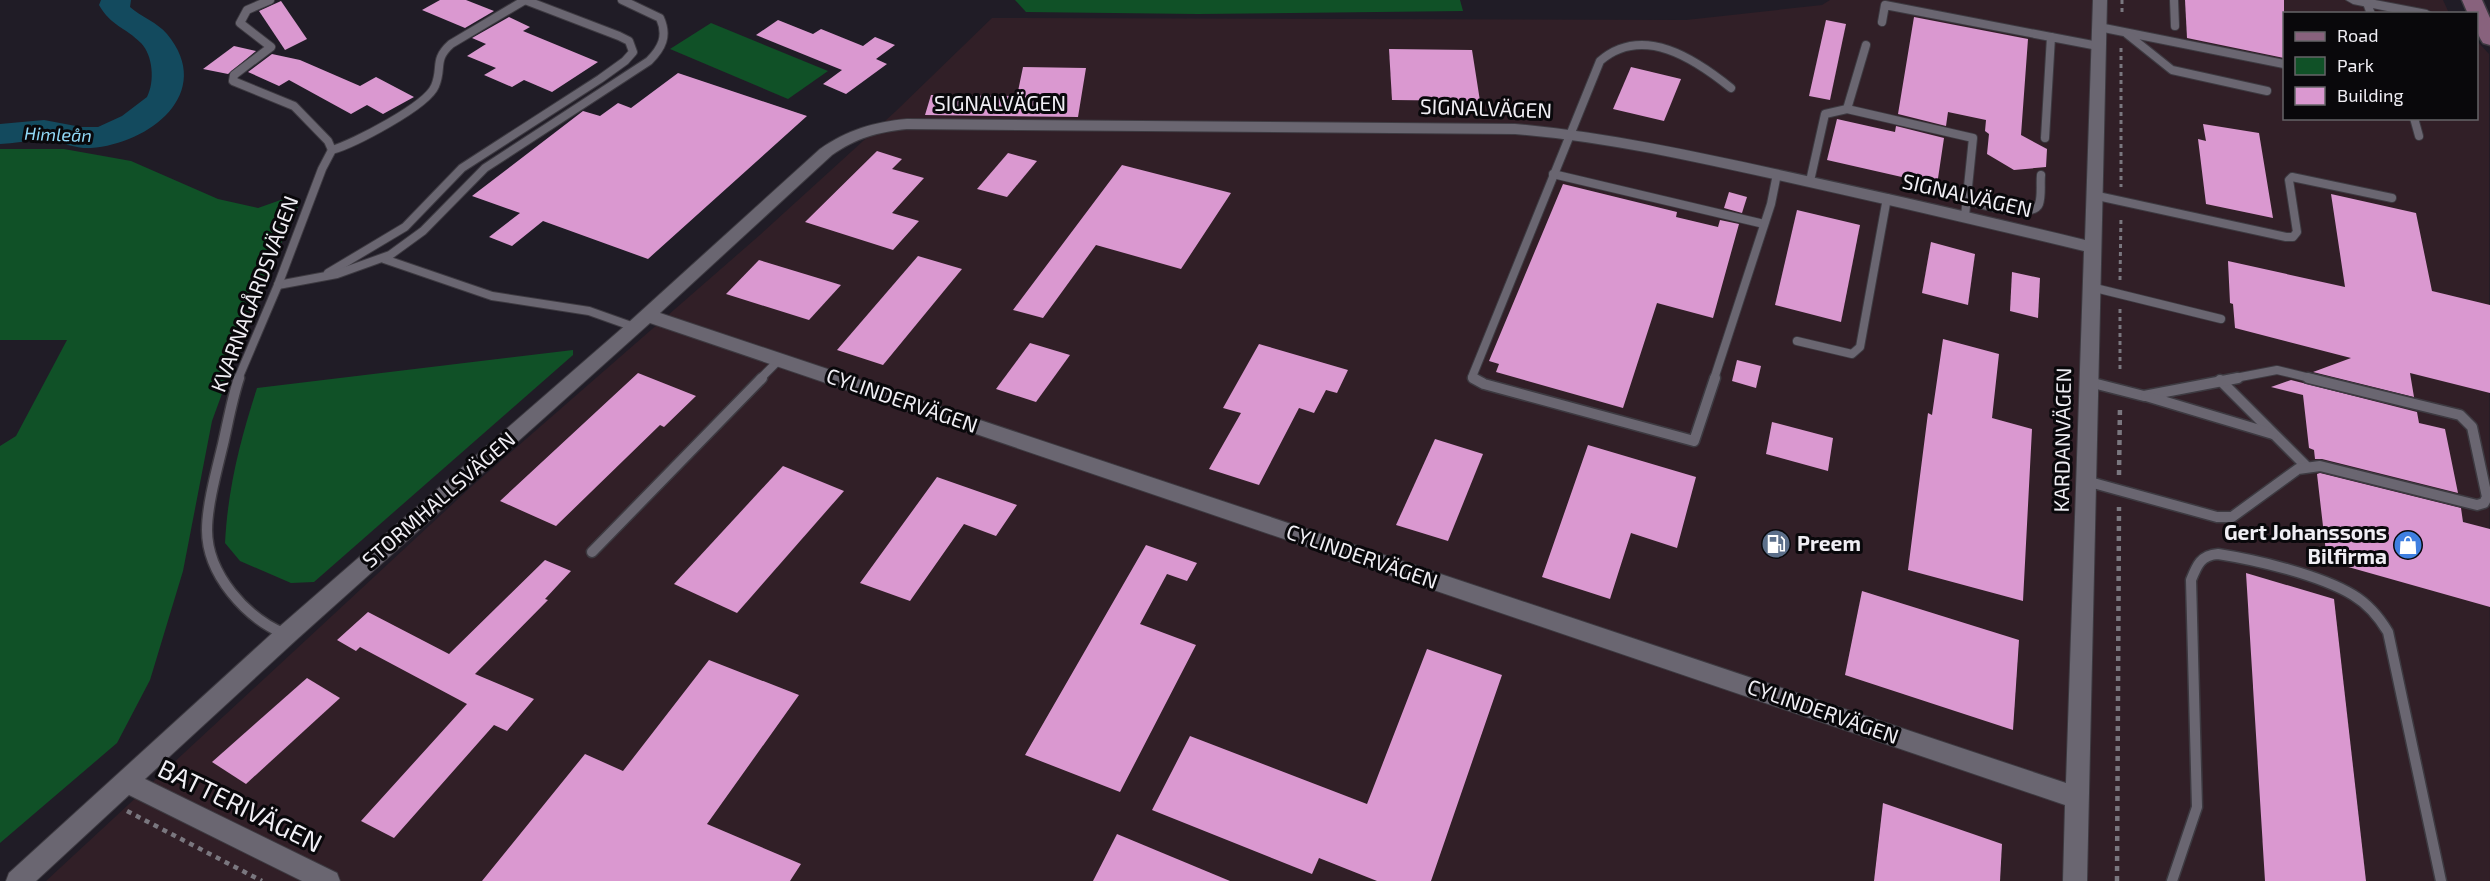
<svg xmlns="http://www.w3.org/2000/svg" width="2490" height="881" font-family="'Exo 2',sans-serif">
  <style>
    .industrial { fill: #311f27 }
    .green { fill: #105127 }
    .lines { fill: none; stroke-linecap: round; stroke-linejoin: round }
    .river { fill: #134a5e; fill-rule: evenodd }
    .building { fill: #da98d0 }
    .service-far1-casing { stroke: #3d3a41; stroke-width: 10 }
    .service-casing { stroke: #3d3a41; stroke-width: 13 }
    .minor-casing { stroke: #3d3a41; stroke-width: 2 }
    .secondary-casing { stroke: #3d3a41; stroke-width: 3 }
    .path-far1 { stroke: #7a777f; stroke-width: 3; stroke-dasharray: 4 4; stroke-linecap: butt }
    .path { stroke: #7a777f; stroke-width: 4.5; stroke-dasharray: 5 5; stroke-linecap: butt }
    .service-far1 { stroke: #6a6671; stroke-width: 8 }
    .service { stroke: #6a6671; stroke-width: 10 }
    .minor { fill: #6a6671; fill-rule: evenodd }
    .secondary { fill: #88627d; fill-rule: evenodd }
    .labels { text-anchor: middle; stroke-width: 6; stroke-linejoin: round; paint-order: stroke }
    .far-water-label { font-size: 18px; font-style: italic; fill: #90d7f5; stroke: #09080b }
    .street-label { font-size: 21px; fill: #f0eef4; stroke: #09080b }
    .poi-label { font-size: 21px; font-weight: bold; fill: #f0eef4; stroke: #09080b; text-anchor: end }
    .near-street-label { font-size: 26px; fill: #f0eef4; stroke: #09080b }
  </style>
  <rect width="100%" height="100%" fill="#201c26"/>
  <path class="industrial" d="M1830 0H2443L2449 13 2284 14V118H2476L2477 41 2489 54 2490 881H46L471 487 761 234 896 111 992 18 1686 20 1822 5Z"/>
  <g class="green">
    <path d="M1015 0H1460L1463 11 1198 14 1026 12Z"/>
    <path d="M711 23 828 71 788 99 670 49Z"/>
    <path d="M0 149H64L131 161 218 199 258 208 292 196 298 207 261 287 212 421 183 571 150 680 117 743 0 843V446L16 436 67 340H0Z"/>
    <path d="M573 350V355L314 582 291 583 240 561 225 543C228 487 240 441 257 388Z"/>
  </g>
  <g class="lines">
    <path class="river" d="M101 0H131L130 7C141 17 157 22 167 34 216 93 149 144 91 148 77 149 64 143 50 141 34 139 17 143 0 144V124L44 120 81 127H98L122 116 147 97C155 82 153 55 141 43 125 27 111 26 99 5Z"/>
  </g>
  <g class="building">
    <path d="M440 0H466L494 11 465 28 422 10Z"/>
    <path d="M2185 0H2284V58L2187 38Z"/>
    <path d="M281 1 307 39 285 50 259 11Z"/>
    <path d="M509 17 530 27 523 31 598 62 552 92 524 80 512 87 484 75 496 68 467 56 486 44 472 38Z"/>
    <path d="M1914 17 2028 39 2021 135 2047 149 2046 167 2014 170 1987 154 1989 134 1985 131 1986 120 1948 112 1946 126 1898 114Z"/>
    <path d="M778 20 813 34 821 29 863 46 875 37 895 45 876 59 887 64 846 94 823 84 842 70 756 35Z"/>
    <path d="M1826 20 1846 24 1830 100 1809 96Z"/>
    <path d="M234 46 256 51 228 74 203 69Z"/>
    <path d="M1389 49 1472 50 1480 101 1392 100Z"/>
    <path d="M272 54 300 60 360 86 376 77 414 97 383 114 367 105 351 114 289 80 279 86 248 72Z"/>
    <path d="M1023 67 1086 68 1078 117 925 115 931 95 1017 96Z"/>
    <path d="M1631 67 1681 79 1664 121 1613 109Z"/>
    <path d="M678 73 807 116 648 259 543 221 512 246 489 237 520 213 472 196 583 111 600 116 618 103 631 108Z"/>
    <path d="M1837 119 1895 132 1896 126 1944 138 1937 185 1827 160Z"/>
    <path d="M2203 124 2259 133 2273 218 2206 204 2198 139 2206 141Z"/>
    <path d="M877 151 902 159 892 169 924 178 892 213 919 221 893 250 805 222Z"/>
    <path d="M1008 153 1037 161 1007 197 977 189Z"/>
    <path d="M1122 165 1231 193 1181 269 1096 245 1043 318 1013 310Z"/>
    <path d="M1563 184 1677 212 1676 217 1718 227 1720 220 1739 224 1713 318 1657 303 1623 408 1496 372 1499 364 1489 361Z"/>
    <path d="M1729 192 1747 197 1742 213 1724 208Z"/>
    <path d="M2331 194 2416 213 2432 291 2490 305V393L2410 373 2414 397 2313 372 2351 358 2235 328 2233 304 2230 303 2228 261 2345 287Z"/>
    <path d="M1797 210 1860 225 1841 322 1775 305Z"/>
    <path d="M1931 242 1975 254 1968 305 1922 293Z"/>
    <path d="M918 256 962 269 883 365 837 350Z"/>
    <path d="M759 260 841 285 809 320 726 294Z"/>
    <path d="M2012 272 2040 278 2038 318 2010 311Z"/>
    <path d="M1943 339 1999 354 1992 418 2032 429 2023 601 1908 570 1928 413 1932 415Z"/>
    <path d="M1030 343 1070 355 1036 402 996 389Z"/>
    <path d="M1259 344 1348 370 1337 393 1326 390 1314 413 1299 408 1259 485 1209 469 1241 413 1223 408Z"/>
    <path d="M1737 360 1761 366 1756 388 1732 381Z"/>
    <path d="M638 373 696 396 664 427 660 425 556 526 500 501Z"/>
    <path d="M2291 380 2417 412 2419 423 2445 429 2458 493 2322 459H2315L2314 450 2309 448 2303 395 2271 387Z"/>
    <path d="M1772 422 1833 438 1828 471 1766 454Z"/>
    <path d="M1435 439 1483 454 1448 541 1396 525Z"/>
    <path d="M1588 445 1696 477 1677 548 1631 533 1610 599 1542 577Z"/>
    <path d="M783 466 844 491 737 613 674 584Z"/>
    <path d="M2320 473 2461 508 2463 522 2490 529V607L2327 561 2317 474Z"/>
    <path d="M937 477 1017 505 996 536 964 524 910 601 860 583Z"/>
    <path d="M1146 545 1197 563 1187 581 1167 574 1140 624 1196 645 1120 792 1025 755Z"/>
    <path d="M545 560 571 571 545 599 548 600 475 674 534 699 507 731 494 725 394 838 361 821 467 704 360 647 356 651 337 640 368 612 449 654Z"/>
    <path d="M2246 573 2334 599 2366 881H2265Z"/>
    <path d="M1862 591 2019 640 2013 730 1845 675Z"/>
    <path d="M1427 649 1502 675 1431 881H1377L1319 858 1312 874 1152 810 1190 736 1367 804Z"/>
    <path d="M709 660 799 695 707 824 801 864 790 881H482L585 754 623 771Z"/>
    <path d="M307 678 340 698 246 784 212 762Z"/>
    <path d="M1883 803 2002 844 2000 881H1874Z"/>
    <path d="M1117 834 1230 881H1093Z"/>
  </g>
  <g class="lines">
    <g class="service-far1-casing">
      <g id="service-far1">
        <path d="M270 0 247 10 240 23 271 47 234 75 233 81 294 106 328 141 332 150"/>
        <path d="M2174 0 2175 26"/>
        <path d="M2367 3 2371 14"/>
        <path d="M1882 22 1885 5 2051 37"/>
        <path d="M2099 27 2284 64"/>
        <path d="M2127 34 2172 70 2267 91"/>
        <path d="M1847 109 1866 45"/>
        <path d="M2414 118 2419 136"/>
        <path d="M2045 138 2051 37 2098 46"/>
        <path d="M1553 174 1764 224"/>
        <path d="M1810 181 1825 114 1847 109 1973 138 1965 216"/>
        <path d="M2093 195 2286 237H2293L2297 232 2289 180 2292 177 2392 198"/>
        <path d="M1967 201C1980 204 2033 220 2039 204 2042 196 2040 183 2041 175"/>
        <path d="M384 259 492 296 589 311 634 327"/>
        <path d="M328 273 405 227 462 168 600 79 625 61 633 52 629 41 619 36 525 0"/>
        <path d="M278 285 337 274 390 255 423 231 485 168 649 61C662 48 668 36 660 18L622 0"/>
        <path d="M2091 287 2221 319"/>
        <path d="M1797 341 1852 354 1860 347 1887 198"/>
        <path d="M238 379 278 285 322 169 332 150C353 144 427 106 435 86 443 68 433 60 451 44L525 0"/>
        <path d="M760 379 779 360"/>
        <path d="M1476 379 1472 377 1600 61C1643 24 1695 59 1731 88"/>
        <path d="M1714 379 1771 204 1777 174"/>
        <path d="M2230 379 2277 370 2314 379"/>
      </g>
    </g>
    <g class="service-casing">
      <g id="service">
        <path d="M239 378C232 399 228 422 223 444 217 469 207 505 207 530 207 574 246 618 285 634"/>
        <path d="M1473 378 1484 384 1694 441 1715 378"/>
        <path d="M2220 380 2307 467"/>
        <path d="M2089 382 2144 396 2238 378"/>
        <path d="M2146 396 2273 434"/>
        <path d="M2086 481 2217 517H2232L2298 469 2320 466 2477 505 2484 503 2487 497 2472 427 2460 415 2308 378"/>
        <path d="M592 552 762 378"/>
        <path d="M2172 881 2197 807 2191 580C2197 565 2201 555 2218 554 2257 560 2320 575 2353 595 2368 604 2379 617 2388 632L2441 881"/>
      </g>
    </g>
    <g class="minor-casing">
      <g id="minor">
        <path d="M2093 0H2107L2087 881H2063L2065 805 650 323 295 641 145 779 337 873 340 881H302L129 795 36 881H6L9 873 279 627 628 323 820 149C847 130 874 122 907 119L1515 124C1603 132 1688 150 1775 169 1878 191 1982 215 2085 240ZM907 129 1515 134C1603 141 1688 160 1774 179 1878 202 1981 226 2084 251L2066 783 660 313 832 155C856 138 878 132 907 129Z"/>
        <path d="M2346 0H2375L2427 10 2434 14H2402L2353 4Z"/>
      </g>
    </g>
    <g class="secondary-casing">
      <path id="secondary" d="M2462 0H2482L2490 18V45L2483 43C2476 33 2476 25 2476 14H2468Z"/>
    </g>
    <g class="path-far1">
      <path d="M2122 0V16"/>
      <path d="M2121 48V187"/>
      <path d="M2120 280 2121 216"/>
      <path d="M2120 309V373"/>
    </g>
    <g class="path">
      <path d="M2119 475 2120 405"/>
      <path d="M127 811 262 881"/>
      <path d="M2117 881 2119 507"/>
    </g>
    <use href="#service-far1" class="service-far1"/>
    <use href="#service" class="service"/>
    <use href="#minor" class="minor"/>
    <use href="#secondary" class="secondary"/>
  </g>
  <defs>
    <g id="fuel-disc" transform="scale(1.5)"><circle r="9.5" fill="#5c6f8a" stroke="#09080b"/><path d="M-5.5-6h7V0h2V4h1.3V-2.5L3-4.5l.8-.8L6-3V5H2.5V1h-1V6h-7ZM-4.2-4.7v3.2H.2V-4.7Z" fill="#fff"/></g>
    <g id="shop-disc" transform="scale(1.5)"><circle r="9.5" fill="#3f7fe0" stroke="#09080b"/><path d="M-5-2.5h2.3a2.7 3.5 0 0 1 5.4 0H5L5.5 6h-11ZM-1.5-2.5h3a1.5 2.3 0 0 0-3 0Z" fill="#fff"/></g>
  </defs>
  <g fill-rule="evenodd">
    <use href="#fuel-disc" x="1776" y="544"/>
    <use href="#shop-disc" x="2408" y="545"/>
  </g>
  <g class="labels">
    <g class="far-water-label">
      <text transform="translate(58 135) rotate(2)" y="6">Himleån</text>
    </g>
    <g class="street-label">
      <text x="1000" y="111">SIGNALVÄGEN</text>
      <text transform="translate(1486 109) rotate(2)" y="7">SIGNALVÄGEN</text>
      <text transform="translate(1967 196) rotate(13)" y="7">SIGNALVÄGEN</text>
      <text transform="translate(255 294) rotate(-69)" y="7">KVARNAGÅRDSVÄGEN</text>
      <text transform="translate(902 401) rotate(19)" y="7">CYLINDERVÄGEN</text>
      <text transform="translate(2063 440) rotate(-89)" y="7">KARDANVÄGEN</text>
      <text transform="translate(439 500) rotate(-41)" y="7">STORMHALLSVÄGEN</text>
      <text transform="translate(1362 557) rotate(19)" y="7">CYLINDERVÄGEN</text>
      <text transform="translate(1823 712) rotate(19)" y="7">CYLINDERVÄGEN</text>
    </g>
    <g class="poi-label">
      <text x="2387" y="540">Gert Johanssons<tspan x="2387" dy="24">Bilfirma</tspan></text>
      <text x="1797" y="551" text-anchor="start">Preem</text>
    </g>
    <g class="near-street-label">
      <text transform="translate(240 806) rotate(26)" y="9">BATTERIVÄGEN</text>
    </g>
  </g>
  <rect x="2283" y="12" width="195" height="108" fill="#09080b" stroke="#656468" stroke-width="1.5"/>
  <rect x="2295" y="32" width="30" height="9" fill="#88627d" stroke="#656468" stroke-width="1.5"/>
  <text x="2337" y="42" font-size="18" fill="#f0eef4">Road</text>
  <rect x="2295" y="57" width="30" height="18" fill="#105127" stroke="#656468" stroke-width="1.5"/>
  <text x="2337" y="72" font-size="18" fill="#f0eef4">Park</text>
  <rect x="2295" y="87" width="30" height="18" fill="#da98d0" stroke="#656468" stroke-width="1.5"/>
  <text x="2337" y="102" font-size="18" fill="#f0eef4">Building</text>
</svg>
